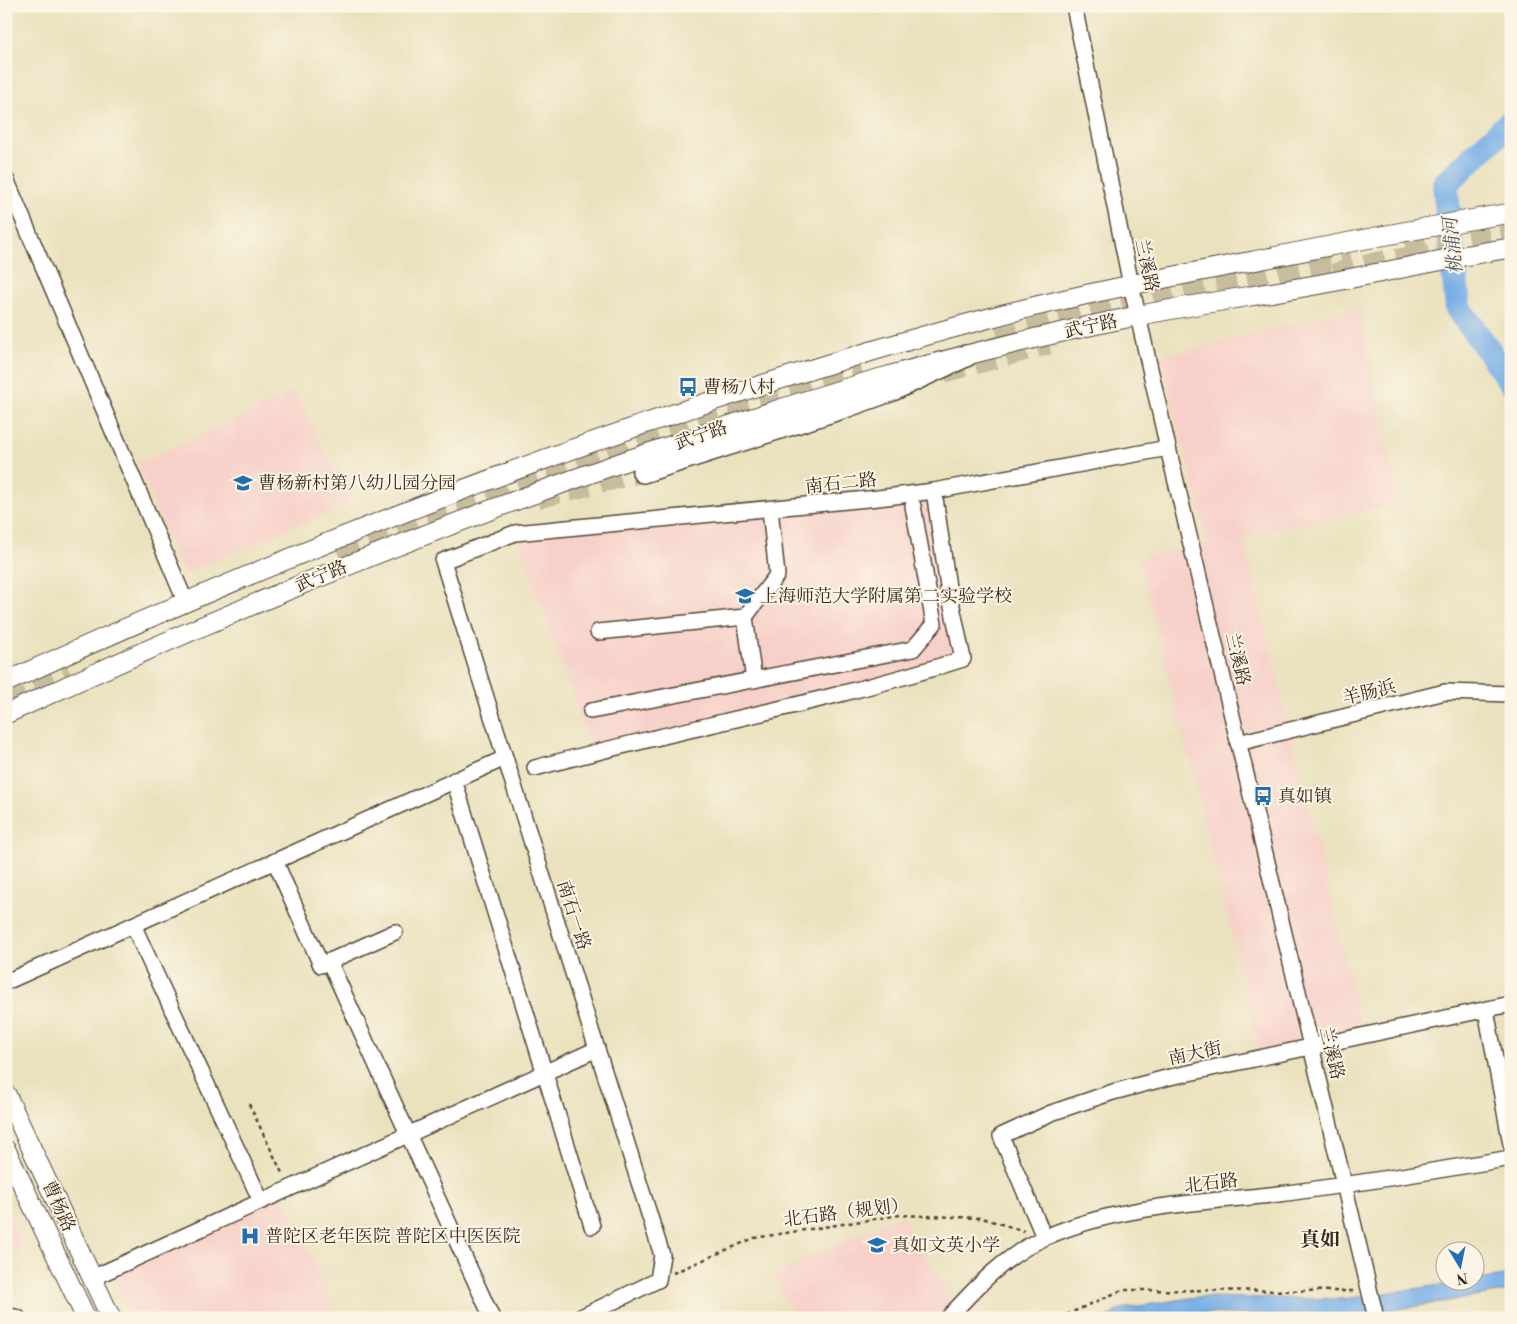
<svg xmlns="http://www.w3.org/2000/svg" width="1517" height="1324" font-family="'Libre Bodoni','Noto Serif SC',serif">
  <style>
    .built { fill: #f7d1c9 }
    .water { fill: #78afe7; stroke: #5a6c82 }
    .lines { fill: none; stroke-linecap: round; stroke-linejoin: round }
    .river { stroke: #78afe7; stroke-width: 26 }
    .highway-tunnel { stroke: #c7bc9e; stroke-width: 21; stroke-dasharray: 21 11; stroke-linecap: butt }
    .minor-casing { stroke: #554536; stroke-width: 18 }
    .major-casing { stroke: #554536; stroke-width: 21 }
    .highway-casing { stroke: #554536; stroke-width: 24 }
    .path { stroke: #554536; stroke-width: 2.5; stroke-dasharray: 4 4; stroke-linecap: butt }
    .minor { stroke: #fff; stroke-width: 15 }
    .major { stroke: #fff; stroke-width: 19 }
    .highway { stroke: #fff; stroke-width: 21 }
    .labels { text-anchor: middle; stroke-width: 4; stroke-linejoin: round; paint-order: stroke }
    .street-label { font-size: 18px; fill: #3b2a1e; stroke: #fcf5e5 }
    .poi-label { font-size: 18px; fill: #3b2a1e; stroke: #fcf5e5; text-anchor: start }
    .water-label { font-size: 19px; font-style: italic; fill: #505964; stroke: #fcf5e5 }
    .quarter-label { font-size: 20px; font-weight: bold; fill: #3b2a1e; stroke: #fcf5e5 }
  </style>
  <rect width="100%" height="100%" fill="#fcf5e5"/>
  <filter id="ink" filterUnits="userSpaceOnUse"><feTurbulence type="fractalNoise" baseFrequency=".02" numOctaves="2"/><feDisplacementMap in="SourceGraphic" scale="10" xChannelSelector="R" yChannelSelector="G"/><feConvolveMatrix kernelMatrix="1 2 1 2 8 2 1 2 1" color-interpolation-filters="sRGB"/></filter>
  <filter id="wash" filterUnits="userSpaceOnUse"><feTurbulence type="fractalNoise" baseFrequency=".0096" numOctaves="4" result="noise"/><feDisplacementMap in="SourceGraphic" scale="20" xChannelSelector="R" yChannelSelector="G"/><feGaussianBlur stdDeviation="1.12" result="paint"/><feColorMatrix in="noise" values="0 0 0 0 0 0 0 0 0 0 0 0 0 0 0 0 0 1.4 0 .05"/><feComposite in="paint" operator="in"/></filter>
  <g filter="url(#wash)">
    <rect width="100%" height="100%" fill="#eae1be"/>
    <g class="built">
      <path d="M1359 308 1399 504 1243 536 1364 1036 1262 1058 1139 558 1208 543 1160 356Z"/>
      <path d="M294 392 352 503 183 574 138 464Z"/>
      <path d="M934 491 963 659 593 752 515 533Z"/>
      <path d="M284 1198 340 1318H133L111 1274Z"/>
      <path d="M6 1211 24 1248 6 1261Z"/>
      <path d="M900 1215 956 1309 948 1318H794L773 1275Z"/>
    </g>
    <path class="water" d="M1511 1275V1291L1342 1318 1198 1313 1171 1318H1106L1121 1309 1196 1297 1343 1299Z"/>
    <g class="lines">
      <path class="river" d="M1511 122 1445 184 1458 308 1511 382"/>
    </g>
  </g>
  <g filter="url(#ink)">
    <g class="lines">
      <g class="highway-tunnel">
        <path d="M1405 246 1511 226"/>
        <path d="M1334 274 1379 262 1429 254"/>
        <path d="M998 338 1187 289 1351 257"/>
        <path d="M944 372 1049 344"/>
        <path d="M538 498 643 472"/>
        <path d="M336 548 740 407 863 374"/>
        <path d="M6 702 71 675"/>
      </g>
      <g class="minor-casing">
        <g id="minor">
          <path d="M1074 6 1131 285 1168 448 1376 1318"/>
          <path d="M6 179 186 603"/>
          <path d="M745 617 754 680"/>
          <path d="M598 632 745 617 777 575 770 509"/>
          <path d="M591 711 913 649 934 624 913 506"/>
          <path d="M1238 743 1445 692 1511 694"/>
          <path d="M535 768C678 729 823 704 963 659L948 587 934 491"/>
          <path d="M454 780 592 1226"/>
          <path d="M275 861 321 965 395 932"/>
          <path d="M133 925 261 1201"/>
          <path d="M329 961 492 1318"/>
          <path d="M6 982 505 758"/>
          <path d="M1486 1010 1511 1144"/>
          <path d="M1044 1237 1001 1136 1051 1113 1113 1092 1170 1077 1511 1004"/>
          <path d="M92 1278 597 1049"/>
          <path d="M6 1315 18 1318"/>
          <path d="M579 1318 658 1280 662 1255 443 561 515 533 878 498 934 491 1168 448"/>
          <path d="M948 1318C976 1287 1007 1254 1046 1237 1118 1205 1202 1203 1279 1194 1357 1184 1434 1171 1511 1158"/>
        </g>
      </g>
      <g class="major-casing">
        <g id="major">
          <path d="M6 682C326 535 664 404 1004 314 1086 293 1170 277 1253 261 1339 244 1424 227 1511 213"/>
          <path d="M6 714C211 619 418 533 631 459 714 431 796 402 881 378 965 354 1050 334 1136 316 1206 302 1277 293 1347 279 1402 269 1455 256 1511 248"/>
          <path d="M6 1094 111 1318"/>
          <path d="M6 1150 86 1318"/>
        </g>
      </g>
      <g class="highway-casing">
        <path id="highway" d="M643 472 842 408 890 391 966 356"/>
      </g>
      <g class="path">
        <path d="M249 1104 283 1175"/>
        <path d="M673 1273 754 1238 900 1215 982 1218 1024 1231"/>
        <path d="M1059 1318 1122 1290 1356 1291"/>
      </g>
      <use href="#minor" class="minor"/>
      <use href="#major" class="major"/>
      <use href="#highway" class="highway"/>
    </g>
  </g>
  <defs>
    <g id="bus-bare" transform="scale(1.5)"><path d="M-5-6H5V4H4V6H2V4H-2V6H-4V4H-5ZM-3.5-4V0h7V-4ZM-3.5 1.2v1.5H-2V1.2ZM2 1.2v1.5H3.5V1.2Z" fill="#1f6fb2" stroke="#fcf5e5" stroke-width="2.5" paint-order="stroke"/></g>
    <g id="school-bare" transform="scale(1.5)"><path d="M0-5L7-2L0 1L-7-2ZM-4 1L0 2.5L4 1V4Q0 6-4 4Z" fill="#1f6fb2" stroke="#fcf5e5" stroke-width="2.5" paint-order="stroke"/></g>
    <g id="hospital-bare" transform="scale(1.5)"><path d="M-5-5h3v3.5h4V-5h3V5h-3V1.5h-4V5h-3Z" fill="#1f6fb2" stroke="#fcf5e5" stroke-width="2.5" paint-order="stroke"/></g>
  </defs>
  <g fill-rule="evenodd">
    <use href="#bus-bare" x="688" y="387"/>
    <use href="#school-bare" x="243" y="483"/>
    <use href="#school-bare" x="745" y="596"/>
    <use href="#bus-bare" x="1263" y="796"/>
    <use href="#hospital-bare" x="250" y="1236"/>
    <use href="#school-bare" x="877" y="1245"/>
  </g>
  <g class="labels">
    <g class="street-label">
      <text transform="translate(1147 265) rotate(78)" y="6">兰溪路</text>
      <text transform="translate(1091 326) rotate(-12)" y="6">武宁路</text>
      <text transform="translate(701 435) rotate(-19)" y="6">武宁路</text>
      <text transform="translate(841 483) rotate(-6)" y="6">南石二路</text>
      <text transform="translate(321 576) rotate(-23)" y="6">武宁路</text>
      <text transform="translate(1238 659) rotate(77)" y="6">兰溪路</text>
      <text transform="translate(1369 692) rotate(-14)" y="6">羊肠浜</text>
      <text transform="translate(574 915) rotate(72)" y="6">南石一路</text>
      <text transform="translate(1195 1053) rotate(-12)" y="6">南大街</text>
      <text transform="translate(1332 1053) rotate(76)" y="6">兰溪路</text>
      <text transform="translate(1211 1183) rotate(-7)" y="6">北石路</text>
      <text transform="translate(59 1206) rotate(65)" y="6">曹杨路</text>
      <text transform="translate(846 1212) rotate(-7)" y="6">北石路（规划）</text>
    </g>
    <g class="poi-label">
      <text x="703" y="393">曹杨八村</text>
      <text x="258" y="489">曹杨新村第八幼儿园分园</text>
      <text x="760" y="602">上海师范大学附属第二实验学校</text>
      <text x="1278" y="802">真如镇</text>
      <text x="265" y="1242">普陀区老年医院 普陀区中医医院</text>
      <text x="892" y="1251">真如文英小学</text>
    </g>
    <g class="water-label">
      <text transform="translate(1452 246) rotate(-96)" y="7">桃浦河</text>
    </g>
    <g class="quarter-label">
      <text x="1320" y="1246">真如</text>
    </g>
  </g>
  <rect width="1517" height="1324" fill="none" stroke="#fcf5e5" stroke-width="25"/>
  <g transform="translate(1460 1266) rotate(170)"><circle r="24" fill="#fcf5e5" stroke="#afa495"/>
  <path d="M0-4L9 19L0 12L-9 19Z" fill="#1f6fb2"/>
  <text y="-8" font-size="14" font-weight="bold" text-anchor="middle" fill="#3b2a1e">N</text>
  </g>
</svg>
